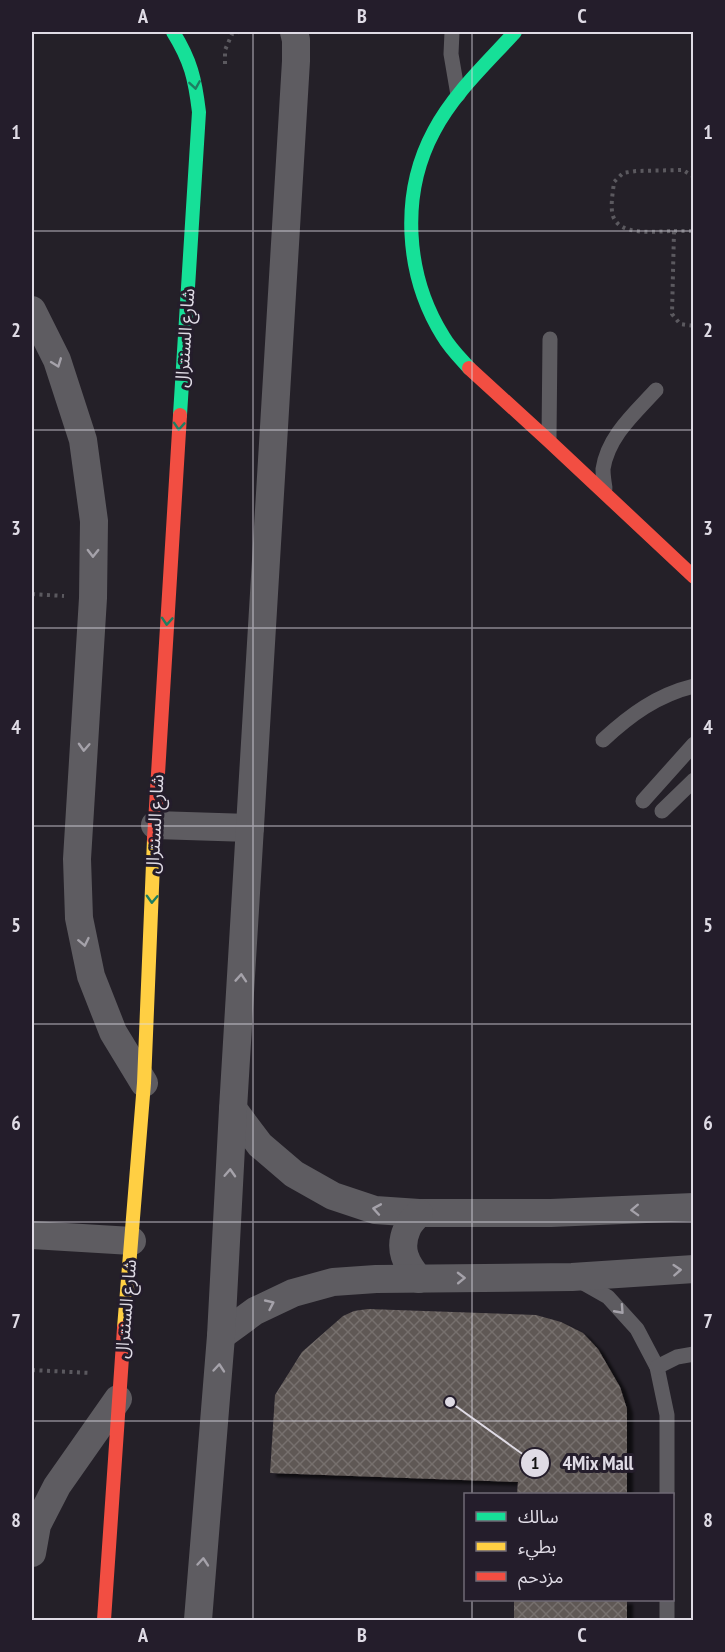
<svg xmlns="http://www.w3.org/2000/svg" width="725" height="1652" font-family="'PT Sans Narrow','Noto Sans Arabic',sans-serif">
  <style>
    .building { fill: url(#building-cross-hatch); filter: url(#shadow) }
    .lines { fill: none; stroke-linecap: round; stroke-linejoin: round }
    .path { stroke: #5b595f; stroke-width: 4; stroke-dasharray: 3 4.5; stroke-linecap: butt }
    .lane { stroke: #5e5c61; stroke-width: 15 }
    .street { stroke: #5e5c61; stroke-width: 28 }
    .fast { stroke: #16e098; stroke-width: 14 }
    .slow { stroke: #ffcf43; stroke-width: 14 }
    .jam { stroke: #f24e42; stroke-width: 14 }
    .oneway { stroke: #1d7e62 }
    .oneway2 { stroke: #a5a2aa }
    .grid { fill: none; stroke: #dfdbe5; stroke-width: 1.5; stroke-opacity: 0.55 }
    .labels { text-anchor: middle; stroke-width: 6; stroke-linejoin: round; paint-order: stroke }
    .street-label { font-size: 18px; fill: #dfdbe5; stroke: #241d2b }
    .leader { fill: none; stroke: #dfdbe5; stroke-width: 2 }
    .callout-dot { fill: #dfdbe5; stroke: #241d2b; stroke-width: 2 }
    .mark-label { font-size: 18px; text-anchor: middle; font-weight: bold; fill: #111 }
    .callout-label { font-size: 20px; text-anchor: middle; font-weight: bold; fill: #dfdbe5; stroke: #241d2b; stroke-width: 6; stroke-linejoin: round; paint-order: stroke }
    .neatline { fill: none; stroke: #dfdbe5; stroke-width: 2 }
    .grid-label { font-size: 20px; text-anchor: middle; font-weight: bold; fill: #dfdbe5 }
  </style>
  <defs>
    <pattern id="building-cross-hatch" width="8" height="8" patternUnits="userSpaceOnUse" patternTransform="scale(1.5)"><rect width="8" height="8" fill="#5f5855"/><path d="M0 0l8 8M0 8l8-8" fill="none" stroke="#766f6d"/></pattern>
    <filter id="shadow"><feDropShadow dx="6" dy="4" stdDeviation="1.5" flood-color="#0009"/></filter>
  </defs>
  <rect width="100%" height="100%" fill="#242028"/>
  <g class="building">
    <path d="M368 1309 536 1315 561 1322 583 1333 598 1349 620 1387 627 1409V1494H517L518 1482 270 1473 275 1395 302 1352 343 1316 354 1311Z"/>
    <rect x="514" y="1600" width="113" height="20"/>
  </g>
  <g class="lines">
    <g class="path">
      <path d="M225 64V50L232 34 239 32"/>
      <path d="M694 177 683 170 636 171 623 173 614 182C613 192 610 206 613 216 620 237 656 231 674 231L672 314 680 324 694 326"/>
      <path d="M674 231H694"/>
      <path d="M32 594 64 596"/>
      <path d="M32 1370 91 1373"/>
    </g>
    <g class="lane">
      <path d="M452 32 451 54 458 95"/>
      <path d="M549 438 550 339"/>
      <path d="M605 488C604 482 603 475 603 469 608 436 635 413 656 390"/>
      <path d="M603 740C630 715 657 695 694 686"/>
      <path d="M643 801 694 744"/>
      <path d="M662 811 694 780"/>
      <path d="M578 1280 608 1297 637 1329 657 1367 667 1415V1494"/>
      <path d="M657 1367 677 1357 694 1354"/>
      <path d="M667 1600V1620"/>
    </g>
    <g class="street">
      <path d="M32 310 57 360 83 440 94 521 93 598 77 859 79 918 91 976 113 1032 144 1083"/>
      <path d="M155 825 250 828"/>
      <path d="M233 1109 260 1145 294 1174 333 1196 375 1210 419 1213H551L694 1207"/>
      <path d="M419 1213C415 1218 409 1223 407 1229 398 1249 406 1264 419 1279"/>
      <path d="M32 1235 132 1241"/>
      <path d="M221 1336 255 1311 293 1293 333 1282 376 1279 572 1277 694 1269"/>
      <path d="M32 1553 37 1525 57 1486 118 1399"/>
      <path d="M198 1620 221 1336 233 1109 296 61V40L294 32"/>
    </g>
    <g class="fast">
      <path d="M173 32C191 61 195 79 199 112L180 415"/>
      <path d="M469 368C460 358 450 348 443 336 405 275 400 194 434 131 454 93 487 63 515 32"/>
    </g>
    <path class="slow" d="M124 1328 144 1083 154 839"/>
    <g class="jam">
      <path d="M469 368 549 441 694 577"/>
      <path d="M154 839 180 415"/>
      <path d="M104 1620 124 1328"/>
    </g>
  </g>
  <defs><path id="oneway-chevron" d="M-2-3.5L2.5 0L-2 3.5" fill="none" stroke-width="1.6" stroke-linecap="round" stroke-linejoin="round" transform="scale(1.5)"/></defs>
  <g class="oneway">
    <use href="#oneway-chevron" transform="translate(195 85) rotate(81)"/>
    <use href="#oneway-chevron" transform="translate(179 426) rotate(94)"/>
    <use href="#oneway-chevron" transform="translate(167 621) rotate(94)"/>
    <use href="#oneway-chevron" transform="translate(152 899) rotate(92)"/>
  </g>
  <g class="oneway2">
    <use href="#oneway-chevron" transform="translate(57 363) rotate(69)"/>
    <use href="#oneway-chevron" transform="translate(93 553) rotate(91)"/>
    <use href="#oneway-chevron" transform="translate(84 747) rotate(93)"/>
    <use href="#oneway-chevron" transform="translate(84 942) rotate(78)"/>
    <use href="#oneway-chevron" transform="translate(241 978) rotate(-86)"/>
    <use href="#oneway-chevron" transform="translate(230 1173) rotate(-87)"/>
    <use href="#oneway-chevron" transform="translate(377 1209) rotate(-170)"/>
    <use href="#oneway-chevron" transform="translate(635 1210) rotate(178)"/>
    <use href="#oneway-chevron" transform="translate(677 1270) rotate(-4)"/>
    <use href="#oneway-chevron" transform="translate(461 1278) rotate(-1)"/>
    <use href="#oneway-chevron" transform="translate(270 1304) rotate(-25)"/>
    <use href="#oneway-chevron" transform="translate(620 1310) rotate(48)"/>
    <use href="#oneway-chevron" transform="translate(219 1368) rotate(-85)"/>
    <use href="#oneway-chevron" transform="translate(203 1562) rotate(-85)"/>
  </g>
  <path class="grid" d="M253 32V1620M472 32V1494M32 231H694M32 430H694M32 628H694M32 826H694M32 1024H694M32 1222H694M32 1421H694M472 1600V1620"/>
  <g class="labels">
    <g class="street-label">
      <text transform="translate(185 338) rotate(-86)" y="6">شارع السنترال</text>
      <text transform="translate(155 824) rotate(-87)" y="6">شارع السنترال</text>
      <text transform="translate(126 1309) rotate(-85)" y="6">شارع السنترال</text>
    </g>
  </g>
  <path class="leader" d="M450 1402L535 1463"/>
  <g class="callout-dot">
    <circle cx="450" cy="1402" r="6"/>
    <circle cx="535" cy="1463" r="15"/>
  </g>
  <g class="mark-label">
    <text x="535" y="1469">1</text>
  </g>
  <g class="callout-label">
    <text x="598" y="1470">4Mix Mall</text>
  </g>
  <rect width="725" height="1652" fill="none" stroke="#241d2b" stroke-width="66"/>
  <rect x="464" y="1493" width="210" height="108" fill="#241d2b" stroke="#6f6975" stroke-width="1.5"/>
  <rect x="476" y="1512" width="30" height="9" fill="#16e098" stroke="#6f6975" stroke-width="1.5"/>
  <text x="518" y="1523" font-size="18" fill="#dfdbe5">سالك</text>
  <rect x="476" y="1542" width="30" height="9" fill="#ffcf43" stroke="#6f6975" stroke-width="1.5"/>
  <text x="518" y="1553" font-size="18" fill="#dfdbe5">بطيء</text>
  <rect x="476" y="1572" width="30" height="9" fill="#f24e42" stroke="#6f6975" stroke-width="1.5"/>
  <text x="518" y="1583" font-size="18" fill="#dfdbe5">مزدحم</text>
  <rect x="33" y="33" width="659" height="1586" class="neatline"/>
  <g class="grid-label">
    <text x="143" y="23">A</text>
    <text x="362" y="23">B</text>
    <text x="582" y="23">C</text>
    <text x="16" y="139">1</text>
    <text x="708" y="139">1</text>
    <text x="16" y="337">2</text>
    <text x="708" y="337">2</text>
    <text x="16" y="535">3</text>
    <text x="708" y="535">3</text>
    <text x="16" y="734">4</text>
    <text x="708" y="734">4</text>
    <text x="16" y="932">5</text>
    <text x="708" y="932">5</text>
    <text x="16" y="1130">6</text>
    <text x="708" y="1130">6</text>
    <text x="16" y="1328">7</text>
    <text x="708" y="1328">7</text>
    <text x="16" y="1527">8</text>
    <text x="708" y="1527">8</text>
    <text x="143" y="1642">A</text>
    <text x="362" y="1642">B</text>
    <text x="582" y="1642">C</text>
  </g>
</svg>
